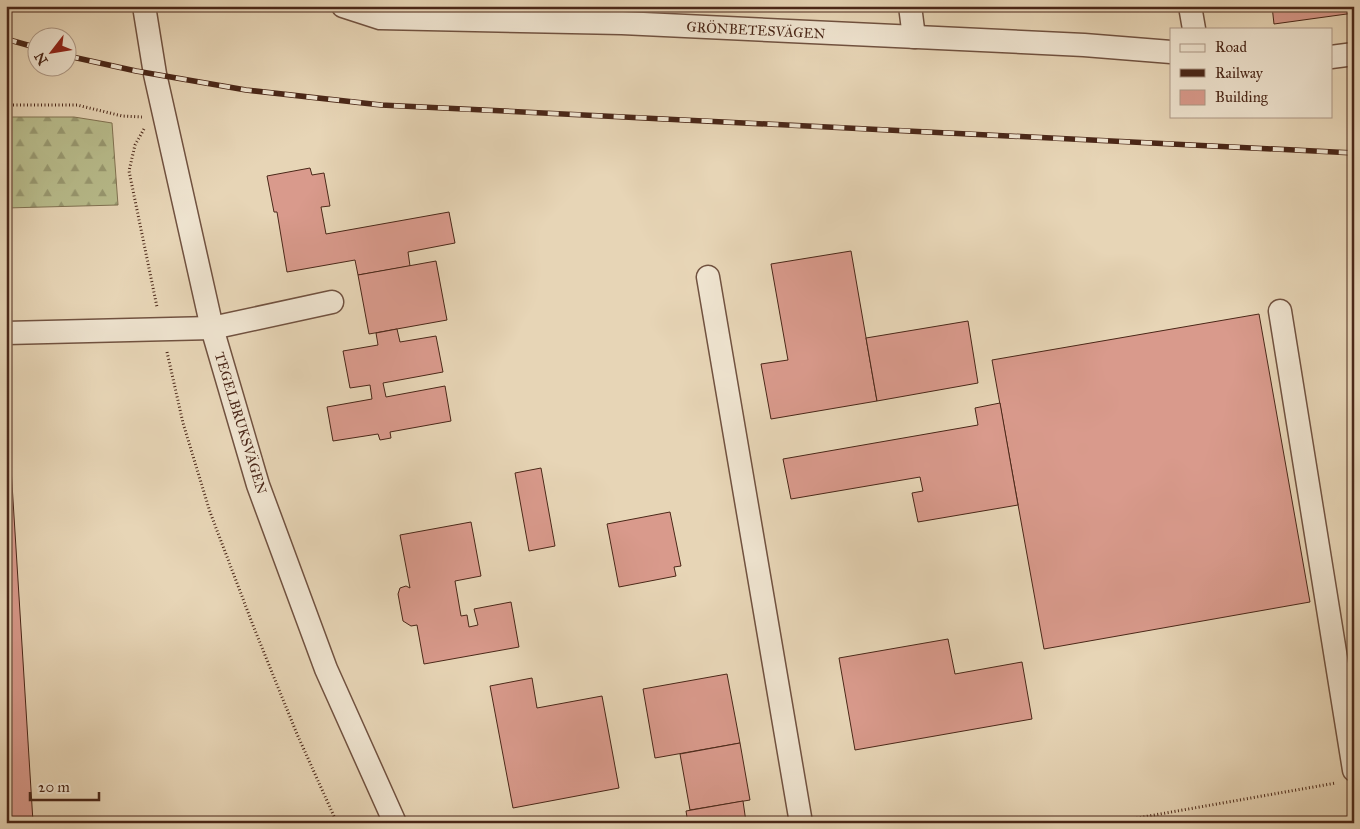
<svg xmlns="http://www.w3.org/2000/svg" width="1360" height="829" font-family="'IM FELL Great Primer',serif">
  <style>
    .forest { fill: url(#forest-firs); stroke: #817252 }
    .building { fill: #d99a8c; stroke: #4a2718 }
    .lines { fill: none; stroke-linecap: round; stroke-linejoin: round }
    .minor-casing { stroke: #715240; stroke-width: 25 }
    .path { stroke: #4a2718; stroke-width: 3; stroke-dasharray: 1 2.5; stroke-linecap: butt }
    .minor { stroke: #efe4d0; stroke-width: 22 }
    .rail-casing { stroke: #4a2718; stroke-width: 5.5 }
    .rail { stroke: #efe4d0; stroke-width: 4; stroke-dasharray: 11; stroke-linecap: butt }
    .labels { text-anchor: middle; stroke-width: 4; stroke-linejoin: round; paint-order: stroke }
    .street-label { font-size: 14px; fill: #4a2718; stroke: #efe4d0 }
  </style>
  <defs>
    <pattern id="forest-firs" width="22" height="20" patternUnits="userSpaceOnUse" patternTransform="scale(1.25)"><rect width="22" height="20" fill="#b8bc8c"/><path d="M5 1l3.5 6h-7zM16 11l3.5 6h-7z" fill="#989971"/></pattern>
  </defs>
  <rect width="100%" height="100%" fill="#e7d5b6"/>
  <filter id="stains"><feTurbulence type="fractalNoise" baseFrequency=".004" numOctaves="4"/><feColorMatrix values="0 0 0 0 .2 0 0 0 0 .09 0 0 0 0 .02 0 0 0 .5 -.17"/></filter>
  <radialGradient id="worn" r=".72"><stop offset=".6" stop-color="#630" stop-opacity="0"/><stop offset="1" stop-color="#630" stop-opacity=".3"/></radialGradient>
  <path class="forest" d="M6 117H74L112 123 118 205 6 208Z"/>
  <g class="building">
    <path d="M1272 6H1354V13L1274 24Z"/>
    <path d="M310 168 312 175 324 173 330 206 321 207 326 234 449 212 455 243 408 252 410 266 358 275 355 260 287 272 277 212H274L267 176Z"/>
    <path d="M851 251 877 401 771 419 761 364 788 360 771 264Z"/>
    <path d="M436 261 447 320 369 334 358 275Z"/>
    <path d="M1259 314 1310 602 1044 649 992 360Z"/>
    <path d="M968 321 978 383 877 401 866 338Z"/>
    <path d="M397 329 400 342 436 336 443 372 383 383 386 397 445 386 451 421 390 432 391 438 380 440 378 434 333 441 327 407 372 399 370 385 350 388 343 351 378 345 376 333Z"/>
    <path d="M6 387 33 822 23 823H6Z"/>
    <path d="M1000 403 1018 505 918 522 912 493 923 491 920 477 791 499 783 459 978 425 975 408Z"/>
    <path d="M541 468 555 546 529 551 515 473Z"/>
    <path d="M670 512 681 566 674 567 676 576 619 587 607 524Z"/>
    <path d="M471 522 481 576 455 581 461 616 467 615 469 627 478 625 474 609 511 602 519 647 424 664 417 625 411 626 403 621 398 594 400 588 406 586 410 588 400 535Z"/>
    <path d="M948 639 955 674 1022 662 1032 719 855 750 839 658Z"/>
    <path d="M727 674 740 743 655 758 643 689Z"/>
    <path d="M532 678 537 708 602 696 619 788 513 808 490 686Z"/>
    <path d="M740 743 750 800 690 810 680 754Z"/>
    <path d="M743 801 746 822 688 823 686 811Z"/>
  </g>
  <g class="lines">
    <g class="minor-casing">
      <g id="minor">
        <path d="M144 6 155 74 212 328 258 485 326 669 395 823"/>
        <path d="M343 6 380 18 622 23 1084 45 1171 52"/>
        <path d="M910 6 914 37"/>
        <path d="M1190 6 1194 29"/>
        <path d="M1331 57 1354 54"/>
        <path d="M708 277 801 823"/>
        <path d="M1280 311 1354 770"/>
        <path d="M6 333 212 328 332 302"/>
      </g>
    </g>
    <g class="path">
      <path d="M6 105H77L122 116 142 117"/>
      <path d="M144 129 135 145 129 171 157 307"/>
      <path d="M167 352 183 423 210 512 254 628 297 734 337 823"/>
      <path d="M1109 823 1336 783"/>
    </g>
    <use href="#minor" class="minor"/>
    <g class="rail-casing">
      <g id="rail">
        <path d="M6 39 38 48"/>
        <path d="M68 56 136 71 246 90 381 105 1354 153"/>
      </g>
    </g>
    <use href="#rail" class="rail"/>
  </g>
  <g class="labels">
    <g class="street-label">
      <text transform="translate(756 30) rotate(3)" y="5">GRÖNBETESVÄGEN</text>
      <text transform="translate(241 423) rotate(73)" y="5">TEGELBRUKSVÄGEN</text>
    </g>
  </g>
  <rect width="1360" height="829" fill="none" stroke="#e7d5b6" stroke-width="25"/>
  <rect x="8" y="8" width="1345" height="814" fill="none" stroke="#4a2718" stroke-width="2.5"/>
  <rect x="12" y="12" width="1335" height="804" fill="none" stroke="#4a2718"/>
  <rect x="1170" y="28" width="162" height="90" fill="#efe4d0" stroke="#ad9886"/>
  <rect x="1180" y="44" width="25" height="8" fill="#efe4d0" stroke="#ad9886"/>
  <text x="1215" y="52" font-size="15" fill="#4a2718">Road</text>
  <rect x="1180" y="69" width="25" height="8" fill="#4a2718" stroke="#ad9886"/>
  <text x="1215" y="78" font-size="15" fill="#4a2718">Railway</text>
  <rect x="1180" y="90" width="25" height="15" fill="#d99a8c" stroke="#ad9886"/>
  <text x="1215" y="102" font-size="15" fill="#4a2718">Building</text>
  <g transform="translate(52 52) rotate(239)"><circle r="24" fill="#efe4d0" stroke="#ad9886"/>
  <path d="M0-4L9 19L0 12L-9 19Z" fill="#8f2418"/>
  <text y="-8" font-size="14" font-weight="bold" text-anchor="middle" fill="#4a2718">N</text>
  </g>
  <path d="M30 792v8h69v-8" fill="none" stroke="#4a2718" stroke-width="2.5"/>
  <text x="38" y="792" font-size="15" fill="#4a2718" stroke="#efe4d0" stroke-width="4" paint-order="stroke">20 m</text>
  <rect width="100%" height="100%" filter="url(#stains)"/>
  <rect width="100%" height="100%" fill="url(#worn)"/>
</svg>
